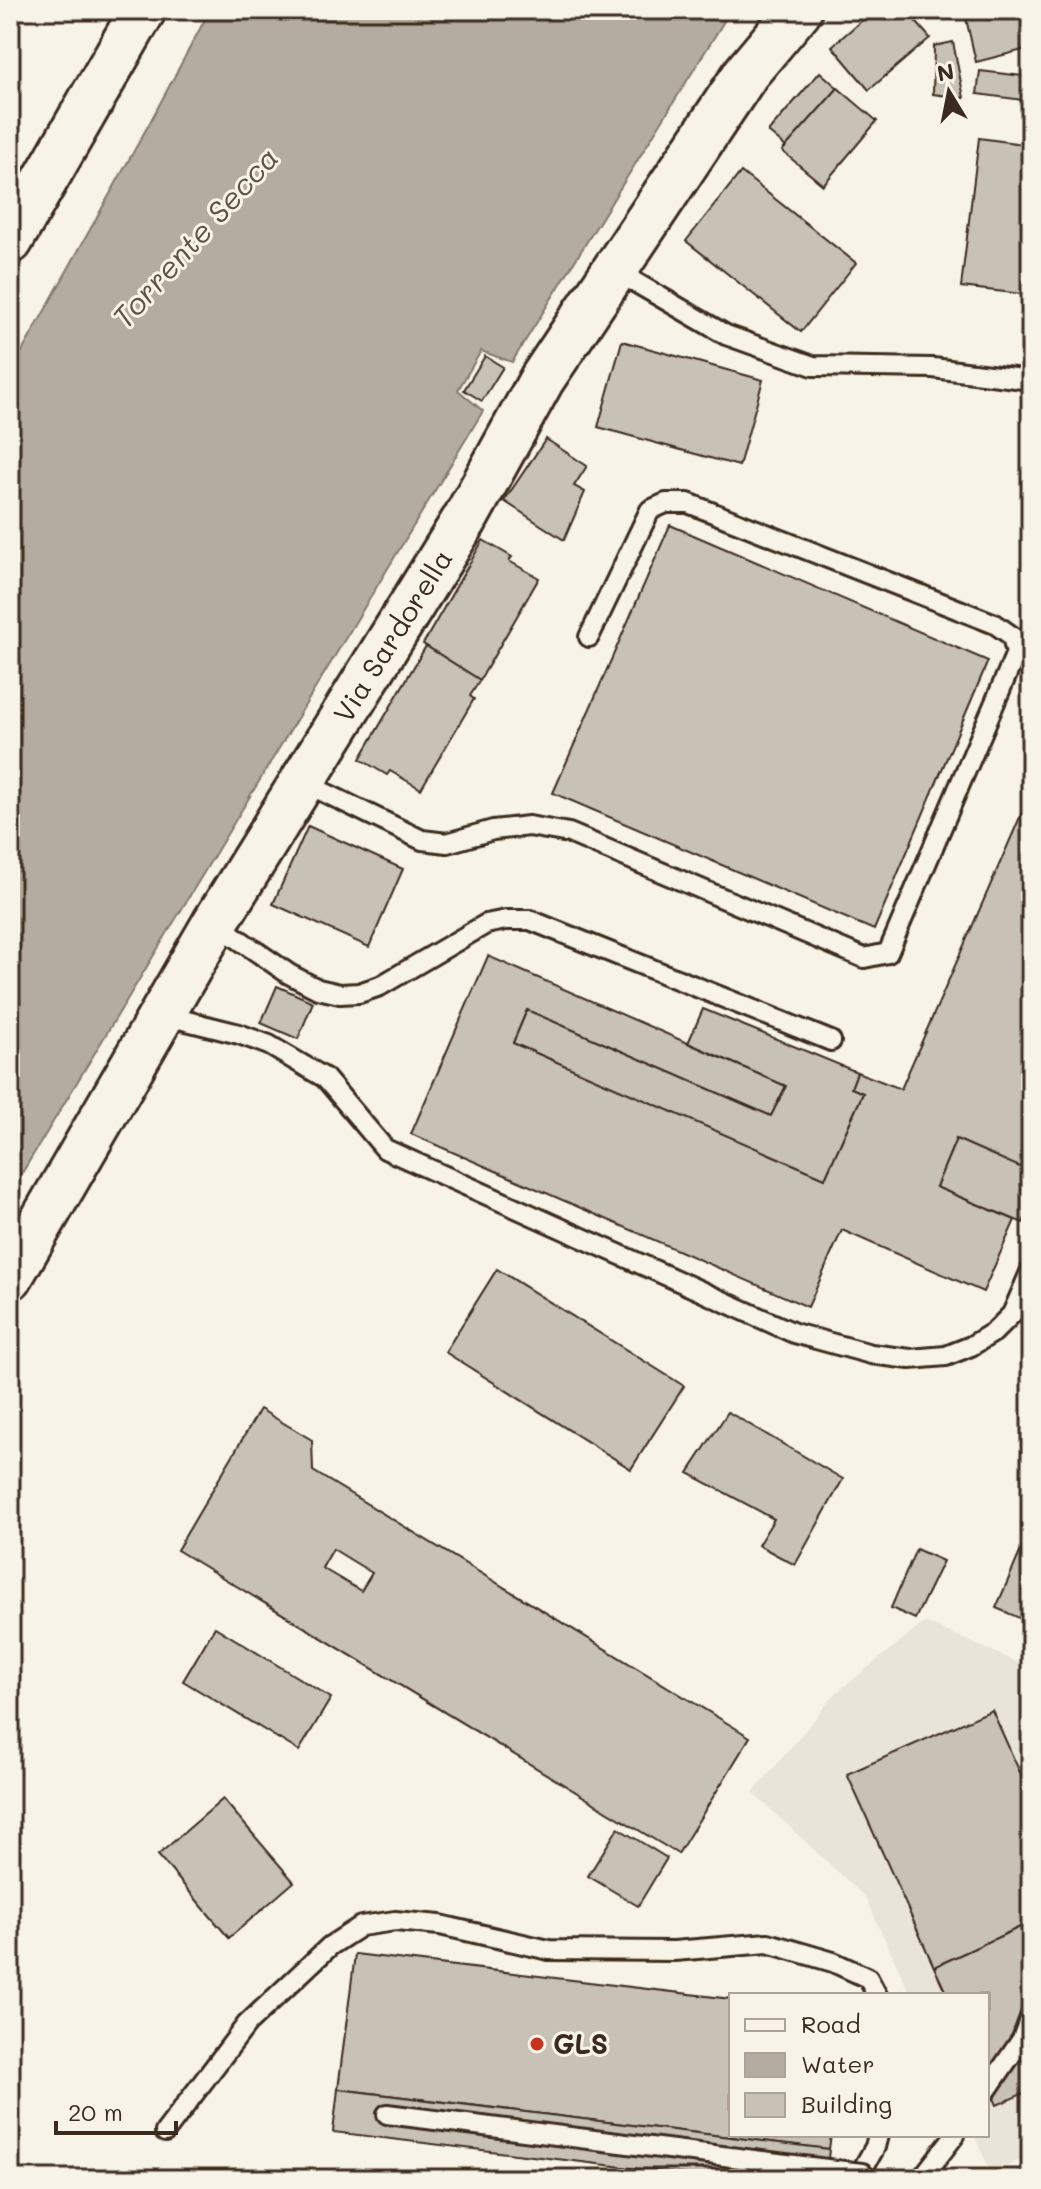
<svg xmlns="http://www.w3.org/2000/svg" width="1041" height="2189" font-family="Mali,sans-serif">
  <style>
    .built { fill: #e9e4d9 }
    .water { fill: #b4aca0; stroke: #84786c; stroke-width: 2 }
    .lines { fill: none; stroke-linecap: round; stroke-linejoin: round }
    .stream { stroke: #84786c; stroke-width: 12 }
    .building { fill: #c8c1b6; stroke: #3b2a1e; stroke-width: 2; fill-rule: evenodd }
    .lane-casing { stroke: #3b2a1e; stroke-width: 24 }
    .secondary-casing { stroke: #3b2a1e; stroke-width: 50 }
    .primary-casing { stroke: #3b2a1e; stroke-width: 50 }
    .lane { stroke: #f7f3e8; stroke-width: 18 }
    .secondary { stroke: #f7f3e8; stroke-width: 44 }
    .primary { stroke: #f7f3e8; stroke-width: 44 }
    .lane-bridge-casing { stroke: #3b2a1e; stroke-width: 24; stroke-linecap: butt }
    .lane-bridge { stroke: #f7f3e8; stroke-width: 18 }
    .poi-dot { fill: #c8321e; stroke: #f7f3e8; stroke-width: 3 }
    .labels { text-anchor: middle; stroke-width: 6; stroke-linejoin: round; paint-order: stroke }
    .street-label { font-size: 28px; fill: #3b2a1e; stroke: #f7f3e8 }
    .poi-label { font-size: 28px; font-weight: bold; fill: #3b2a1e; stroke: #f7f3e8; text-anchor: start }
    .water-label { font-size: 30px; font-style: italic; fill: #5f5145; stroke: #f7f3e8 }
  </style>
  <rect width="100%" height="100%" fill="#f7f3e8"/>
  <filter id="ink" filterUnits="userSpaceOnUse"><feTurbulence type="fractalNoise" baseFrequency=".0125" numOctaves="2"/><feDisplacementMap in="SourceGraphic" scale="16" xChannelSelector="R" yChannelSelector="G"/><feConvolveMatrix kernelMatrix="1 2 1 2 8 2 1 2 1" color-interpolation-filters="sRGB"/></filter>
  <g filter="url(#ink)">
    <path class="built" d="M925 1622 1031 1668V2155L991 2173 974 2135H987V1995H911L865 1897 753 1793 836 1693Z"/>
    <path class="water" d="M210 10H731L512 362 481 351 458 390 483 411 10 1193V373L149 124Z"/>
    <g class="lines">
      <path class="stream" d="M1016 2179 1031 2172"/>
    </g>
    <g class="building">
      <path d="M874 10H906L930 38 869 90 832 46Z"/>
      <path d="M964 10H1031V48L976 62Z"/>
      <path d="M953 42 964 98 933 94 934 46Z"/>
      <path d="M980 71 1031 77V101L977 94Z"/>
      <path d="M820 72 838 88 786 147 768 132Z"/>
      <path d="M838 88 877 121 823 185 782 151Z"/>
      <path d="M979 138 1031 145V295L961 287Z"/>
      <path d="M741 172 856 263 801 332 686 241Z"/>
      <path d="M622 341 763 380 739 466 598 427Z"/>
      <path d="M485 356 503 367 482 401 464 390Z"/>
      <path d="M546 439 587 466 574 486 585 492 564 540 504 501Z"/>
      <path d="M670 525 988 661 874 930 553 793Z"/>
      <path d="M483 540 512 557 509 561 539 578 480 680 423 644Z"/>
      <path d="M426 646 480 680 470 696 474 699 421 789 390 771 387 775 360 759Z"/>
      <path d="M1031 792V1172L956 1139 936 1187 1015 1220 983 1292 842 1230 808 1307 411 1134 488 956 786 1086 771 1116 527 1010 513 1043 825 1178 863 1093 851 1088 857 1072 901 1089Z"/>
      <path d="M308 826 403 869 369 947 273 904Z"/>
      <path d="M277 986 313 1002 298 1039 261 1023Z"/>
      <path d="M703 1009 857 1072 851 1088 863 1093 825 1178 513 1043 527 1010 771 1116 786 1086 688 1043Z"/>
      <path d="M956 1139 1031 1172V1204L1023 1223 936 1187Z"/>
      <path d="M497 1269 684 1386 631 1469 445 1352Z"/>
      <path d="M260 1409 312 1440 313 1471 750 1737 678 1854 177 1550ZM333 1549 372 1573 361 1591 322 1568Z"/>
      <path d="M728 1412 843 1479 795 1565 758 1545 774 1519 688 1473Z"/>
      <path d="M1031 1527V1623L996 1608Z"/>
      <path d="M916 1549 943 1561 915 1619 891 1608Z"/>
      <path d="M215 1627 331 1698 299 1751 183 1681Z"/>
      <path d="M992 1710 1031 1797V1922L934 1967 847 1774Z"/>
      <path d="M223 1799 294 1882 229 1938 158 1855Z"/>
      <path d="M618 1828 667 1858 638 1906 588 1876Z"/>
      <path d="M1031 1922V2090L997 2105 987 2083V1995H947L934 1967Z"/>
      <path d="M355 1954 731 1999V2135H831L829 2149 338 2089Z"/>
      <path d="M338 2089 829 2149 826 2179H722L333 2132Z"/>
    </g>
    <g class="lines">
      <g class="lane-casing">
        <g id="lane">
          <path d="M614 270 726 335 813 366 933 368 1031 380"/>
          <path d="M303 782 422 840 447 843 493 830 529 826 569 833 864 958 888 953 1016 653 1012 636 995 624 688 503H666L650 510 589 637"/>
          <path d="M215 923 289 974 318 989 340 994 359 993 380 986 486 924 506 920H530L831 1041"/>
          <path d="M163 1015 239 1034 269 1045 325 1078 385 1149 794 1333 871 1354 910 1359 946 1356 971 1346 994 1332 1012 1314 1031 1270"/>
          <path d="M987 2090 1022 2039 1031 2015"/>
          <path d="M387 2114 827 2169"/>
          <path d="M165 2132 247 2024 330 1946 361 1926 395 1921 440 1925 549 1950 674 1951 768 1943 833 1962 868 1978 877 1995"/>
          <path d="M857 2179 875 2147 878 2135"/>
          <path d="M921 2179 955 2135"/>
        </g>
      </g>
      <g class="secondary-casing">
        <path id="secondary" d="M10 241 143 10"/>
      </g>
      <g class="primary-casing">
        <path id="primary" d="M10 1277 215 923 465 519 542 379 747 72 799 10"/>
      </g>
      <use href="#lane" class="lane"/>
      <use href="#secondary" class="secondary"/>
      <use href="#primary" class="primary"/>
      <g class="lane-bridge-casing">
        <path id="lane-bridge" d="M827 2169 862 2173 867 2179"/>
      </g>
      <use href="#lane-bridge" class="lane-bridge"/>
    </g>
  </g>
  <circle class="poi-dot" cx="537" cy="2044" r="8"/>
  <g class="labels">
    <g class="street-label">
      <text transform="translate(393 636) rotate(-58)" y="10">Via Sardorella</text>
    </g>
    <g class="poi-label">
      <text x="553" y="2054">GLS</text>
    </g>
    <g class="water-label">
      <text transform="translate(196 238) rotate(-48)" y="10">Torrente Secca</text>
    </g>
  </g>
  <rect width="1041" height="2189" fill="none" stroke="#f7f3e8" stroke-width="40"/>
  <rect x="20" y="20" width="1001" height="2149" fill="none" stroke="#3b2a1e" stroke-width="3" filter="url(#ink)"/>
  <rect x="729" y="1993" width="260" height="144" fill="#f7f3e8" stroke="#aca397" stroke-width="2"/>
  <rect x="745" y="2019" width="40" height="12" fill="#f7f3e8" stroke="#aca397" stroke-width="2"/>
  <text x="801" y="2033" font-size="24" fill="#3b2a1e">Road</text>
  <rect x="745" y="2053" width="40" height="24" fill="#b4aca0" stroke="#aca397" stroke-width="2"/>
  <text x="801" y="2073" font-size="24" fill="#3b2a1e">Water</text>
  <rect x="745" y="2093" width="40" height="24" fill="#c8c1b6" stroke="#aca397" stroke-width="2"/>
  <text x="801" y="2113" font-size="24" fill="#3b2a1e">Building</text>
  <g transform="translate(949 92) rotate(350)" stroke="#f7f3e8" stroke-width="6" paint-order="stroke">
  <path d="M0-6L14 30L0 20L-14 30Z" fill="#3b2a1e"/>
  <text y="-12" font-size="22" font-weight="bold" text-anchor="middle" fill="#3b2a1e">N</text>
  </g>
  <path d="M56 2121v12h120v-12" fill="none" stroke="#3b2a1e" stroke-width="4"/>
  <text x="68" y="2121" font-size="24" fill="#3b2a1e" stroke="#f7f3e8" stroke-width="6" paint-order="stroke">20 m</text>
</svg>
